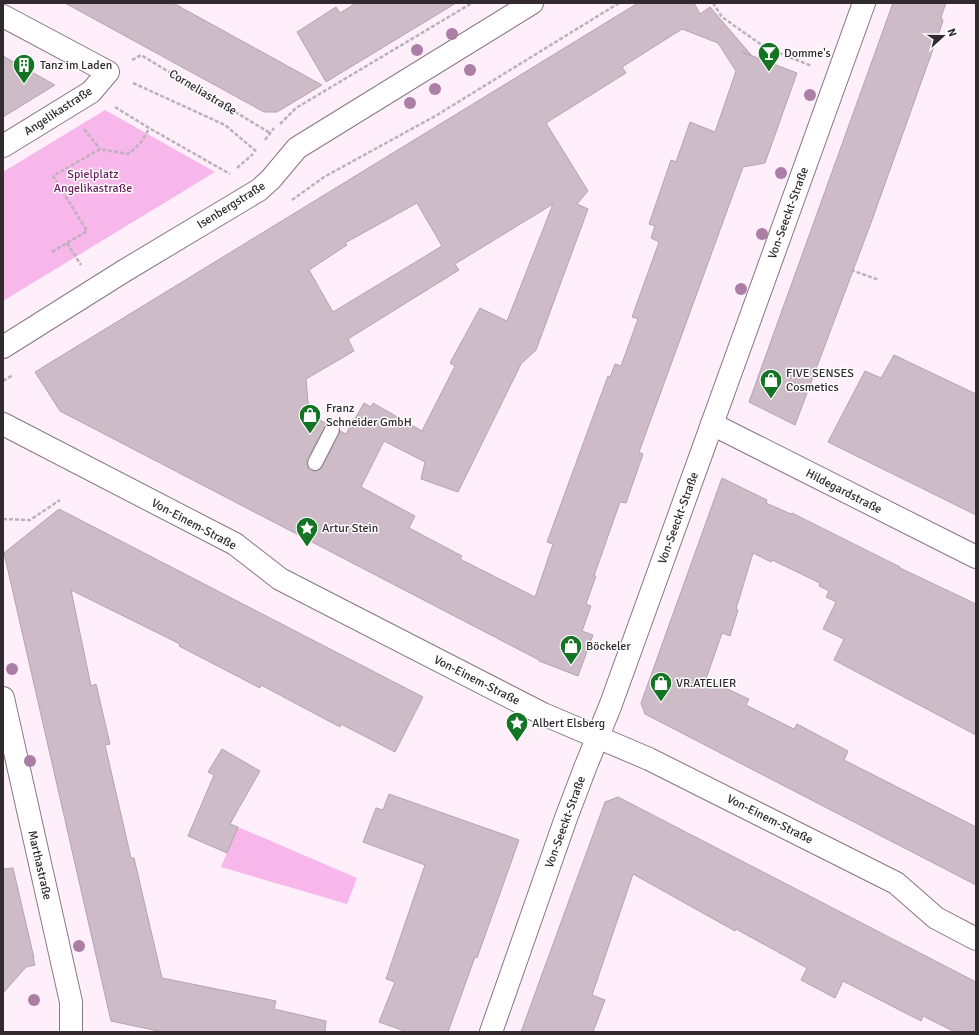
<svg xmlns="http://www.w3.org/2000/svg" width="979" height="1035" font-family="Signika,sans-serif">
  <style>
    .green { fill: #f7b7ea }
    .building { fill: #cdbbc8; stroke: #b4a3b0; fill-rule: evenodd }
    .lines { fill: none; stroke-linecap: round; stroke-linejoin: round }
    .service-casing { stroke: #877783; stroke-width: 16 }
    .minor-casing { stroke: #877783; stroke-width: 24 }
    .path { stroke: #bdb1ba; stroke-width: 2.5; stroke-dasharray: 4 2; stroke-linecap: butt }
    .service { stroke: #fff; stroke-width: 14 }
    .minor { stroke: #fff; stroke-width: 22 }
    .tree { fill: #ac7da5 }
    .labels { text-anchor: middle; stroke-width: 3; stroke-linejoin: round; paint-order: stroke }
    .poi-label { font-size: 12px; fill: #312a2f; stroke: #fff; text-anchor: start }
    .street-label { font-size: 12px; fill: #312a2f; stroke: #fff }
    .park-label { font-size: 12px; fill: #691f5f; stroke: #fff }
  </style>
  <rect width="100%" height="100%" fill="#feeffa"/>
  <g class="green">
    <path d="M105 110 215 172 3 301V172Z"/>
    <path d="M238 827 357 878 347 904 221 867Z"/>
  </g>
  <g class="building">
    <path d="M65 3H173L322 85 277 112H264Z"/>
    <path d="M356 3H456L326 82 297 32 336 7 340 13Z"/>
    <path d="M638 3H694L700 14 710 7 752 56 742 52 797 73 765 163 743 167 639 452 643 454 626 503 620 502 594 576H596L586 604 591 606 582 631 593 635 578 676 539 661V660L60 411 35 372ZM682 29 718 43 736 71 715 132 690 122 676 162 671 160 649 224 655 226 651 238 659 242 632 317 638 319 621 366 615 364 610 377 608 376 547 542 553 544 535 597 460 559 462 556 409 528 415 516 361 487 384 441 425 462 421 479 458 492 521 364 536 350 588 209 577 204 588 191 546 123 626 73 622 67ZM417 203 442 246 333 312 309 270 347 245 345 243ZM553 204 507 321 480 308 450 363 455 366 422 431 373 403 371 407 364 403 346 434 340 431 322 467 319 470 315 471 308 468 307 464V459L327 424 309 414 306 379 354 351 348 339 459 270 455 264Z"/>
    <path d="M893 3H946L941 17 943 21 872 220 795 425 749 402Z"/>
    <path d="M3 56 55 85 3 117Z"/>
    <path d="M894 355 976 394V515L828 442 865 371 881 378Z"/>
    <path d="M722 478 767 500 766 503 791 514 792 513 900 567V568L976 604V735L834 660 844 639 823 629 836 602 826 597 829 591 819 586 820 583 772 560 771 562 753 553 736 609 738 610 730 636 722 633 706 679 749 699 746 705 794 729 797 724 848 751 844 760 976 827V885L645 714 641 703Z"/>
    <path d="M59 509 423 697 395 752 341 724 340 727 261 685 260 688 179 646 180 644 71 590 91 686 96 684 110 744 105 745 131 858H134L162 978 276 1001 274 1009 326 1021 325 1032H163L111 1021 4 553Z"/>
    <path d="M222 749 260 771 230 824 238 827 227 853 188 836 214 775 208 772Z"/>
    <path d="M389 794 519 840 477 958 475 957 448 1032H407L379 1022 395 982 386 979 425 865 363 842 376 808 383 810Z"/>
    <path d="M618 797 976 982V1032H955L923 1016 921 1021 843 981 835 998 801 980 807 968 736 929 735 931 633 874 592 995 605 1000 593 1032H521L605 802Z"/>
    <path d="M13 868 34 958H33L35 965 26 967 3 993V869Z"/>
  </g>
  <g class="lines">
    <g class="service-casing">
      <path id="service" d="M315 463 332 430"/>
    </g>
    <g class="minor-casing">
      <g id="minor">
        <path d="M3 16 108 72 91 92 3 146"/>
        <path d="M3 347 124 271 259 190 271 179 297 148 532 3"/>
        <path d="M3 424 235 544 280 579 543 714 649 759 896 883 936 918 976 939"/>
        <path d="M712 424 976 557"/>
        <path d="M3 698 71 1002V1032"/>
        <path d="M491 1032 566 818 585 768 611 704 864 3"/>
      </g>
    </g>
    <g class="path">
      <path d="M713 3 722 17 766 48 812 66"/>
      <path d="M132 60 141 55 270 133"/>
      <path d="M133 83 225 125 257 152"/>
      <path d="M115 107 149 128 230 174"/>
      <path d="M280 124 296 108 472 3"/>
      <path d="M84 129 100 149"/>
      <path d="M265 140 274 128"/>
      <path d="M237 168 253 154"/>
      <path d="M292 200 324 177 437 115 619 3"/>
      <path d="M67 243 81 265"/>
      <path d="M52 252 87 231 53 176 100 149 128 154C138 147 144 139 149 128"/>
      <path d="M851 270 879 280"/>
      <path d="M3 381 13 375"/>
      <path d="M3 519 30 520 60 500"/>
    </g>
    <use href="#service" class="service"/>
    <use href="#minor" class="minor"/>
  </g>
  <g class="tree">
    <circle cx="452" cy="34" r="6"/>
    <circle cx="417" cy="50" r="6"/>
    <circle cx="470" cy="70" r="6"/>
    <circle cx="435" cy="89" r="6"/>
    <circle cx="810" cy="95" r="6"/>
    <circle cx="410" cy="103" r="6"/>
    <circle cx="781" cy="173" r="6"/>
    <circle cx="762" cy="234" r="6"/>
    <circle cx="741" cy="289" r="6"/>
    <circle cx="12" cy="669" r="6"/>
    <circle cx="30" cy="761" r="6"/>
    <circle cx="79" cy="946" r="6"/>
    <circle cx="34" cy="1000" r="6"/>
  </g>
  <defs>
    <g id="bar-pin" transform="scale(1.15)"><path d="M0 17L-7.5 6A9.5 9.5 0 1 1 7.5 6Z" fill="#137424" stroke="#fff"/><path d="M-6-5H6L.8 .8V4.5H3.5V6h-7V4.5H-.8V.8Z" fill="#fff"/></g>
    <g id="building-pin" transform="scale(1.15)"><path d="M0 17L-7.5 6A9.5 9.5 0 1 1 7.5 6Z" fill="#137424" stroke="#fff"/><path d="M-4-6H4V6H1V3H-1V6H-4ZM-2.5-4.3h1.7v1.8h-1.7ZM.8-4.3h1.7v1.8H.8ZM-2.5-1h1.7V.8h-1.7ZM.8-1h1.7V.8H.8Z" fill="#fff"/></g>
    <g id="shop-pin" transform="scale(1.15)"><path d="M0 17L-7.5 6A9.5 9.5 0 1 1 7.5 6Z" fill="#137424" stroke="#fff"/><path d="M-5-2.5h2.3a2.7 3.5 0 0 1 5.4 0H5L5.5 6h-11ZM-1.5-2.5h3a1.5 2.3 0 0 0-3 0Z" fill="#fff"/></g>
    <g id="sight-pin" transform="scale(1.15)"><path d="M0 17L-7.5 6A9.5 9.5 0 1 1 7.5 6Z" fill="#137424" stroke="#fff"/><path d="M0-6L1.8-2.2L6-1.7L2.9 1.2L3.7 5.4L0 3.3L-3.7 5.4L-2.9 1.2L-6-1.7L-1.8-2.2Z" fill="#fff"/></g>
  </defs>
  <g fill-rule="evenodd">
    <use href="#bar-pin" x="769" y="53"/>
    <use href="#building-pin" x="24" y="65"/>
    <use href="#shop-pin" x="771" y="380"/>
    <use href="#shop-pin" x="310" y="415"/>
    <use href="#sight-pin" x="307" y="528"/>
    <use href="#shop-pin" x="571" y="646"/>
    <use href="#shop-pin" x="661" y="683"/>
    <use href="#sight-pin" x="517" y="723"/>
  </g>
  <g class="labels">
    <g class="poi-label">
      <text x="784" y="57">Domme's</text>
      <text x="40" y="69">Tanz im Laden</text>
      <text x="786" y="377">FIVE SENSES<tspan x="786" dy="14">Cosmetics</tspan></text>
      <text x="326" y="412">Franz<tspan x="326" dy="14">Schneider GmbH</tspan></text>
      <text x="322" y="532">Artur Stein</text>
      <text x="586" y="650">Böckeler</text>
      <text x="676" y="687">VR.ATELIER</text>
      <text x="532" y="727">Albert Elsberg</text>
    </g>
    <g class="street-label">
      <text transform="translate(203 92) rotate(31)" y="4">Corneliastraße</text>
      <text transform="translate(58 111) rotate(-33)" y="4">Angelikastraße</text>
      <text transform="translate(231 205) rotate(-32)" y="4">Isenbergstraße</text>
      <text transform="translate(788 213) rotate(-70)" y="4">Von-Seeckt-Straße</text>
      <text transform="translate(844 491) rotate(27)" y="4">Hildegardstraße</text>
      <text transform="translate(678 518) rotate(-70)" y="4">Von-Seeckt-Straße</text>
      <text transform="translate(194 524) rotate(28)" y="4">Von-Einem-Straße</text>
      <text transform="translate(477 680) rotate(27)" y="4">Von-Einem-Straße</text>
      <text transform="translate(770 819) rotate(27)" y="4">Von-Einem-Straße</text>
      <text transform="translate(565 822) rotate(-70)" y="4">Von-Seeckt-Straße</text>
      <text transform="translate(40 865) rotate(77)" y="4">Marthastraße</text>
    </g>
    <g class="park-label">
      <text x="93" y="178">Spielplatz<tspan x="93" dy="14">Angelikastraße</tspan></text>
    </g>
  </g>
  <rect width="979" height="1035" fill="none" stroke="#312a2f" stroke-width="8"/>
  <g transform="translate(943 36) rotate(69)" stroke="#ffffff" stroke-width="3" paint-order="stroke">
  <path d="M0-3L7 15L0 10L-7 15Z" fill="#312a2f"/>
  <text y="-6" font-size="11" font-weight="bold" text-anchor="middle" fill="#312a2f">N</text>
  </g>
</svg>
